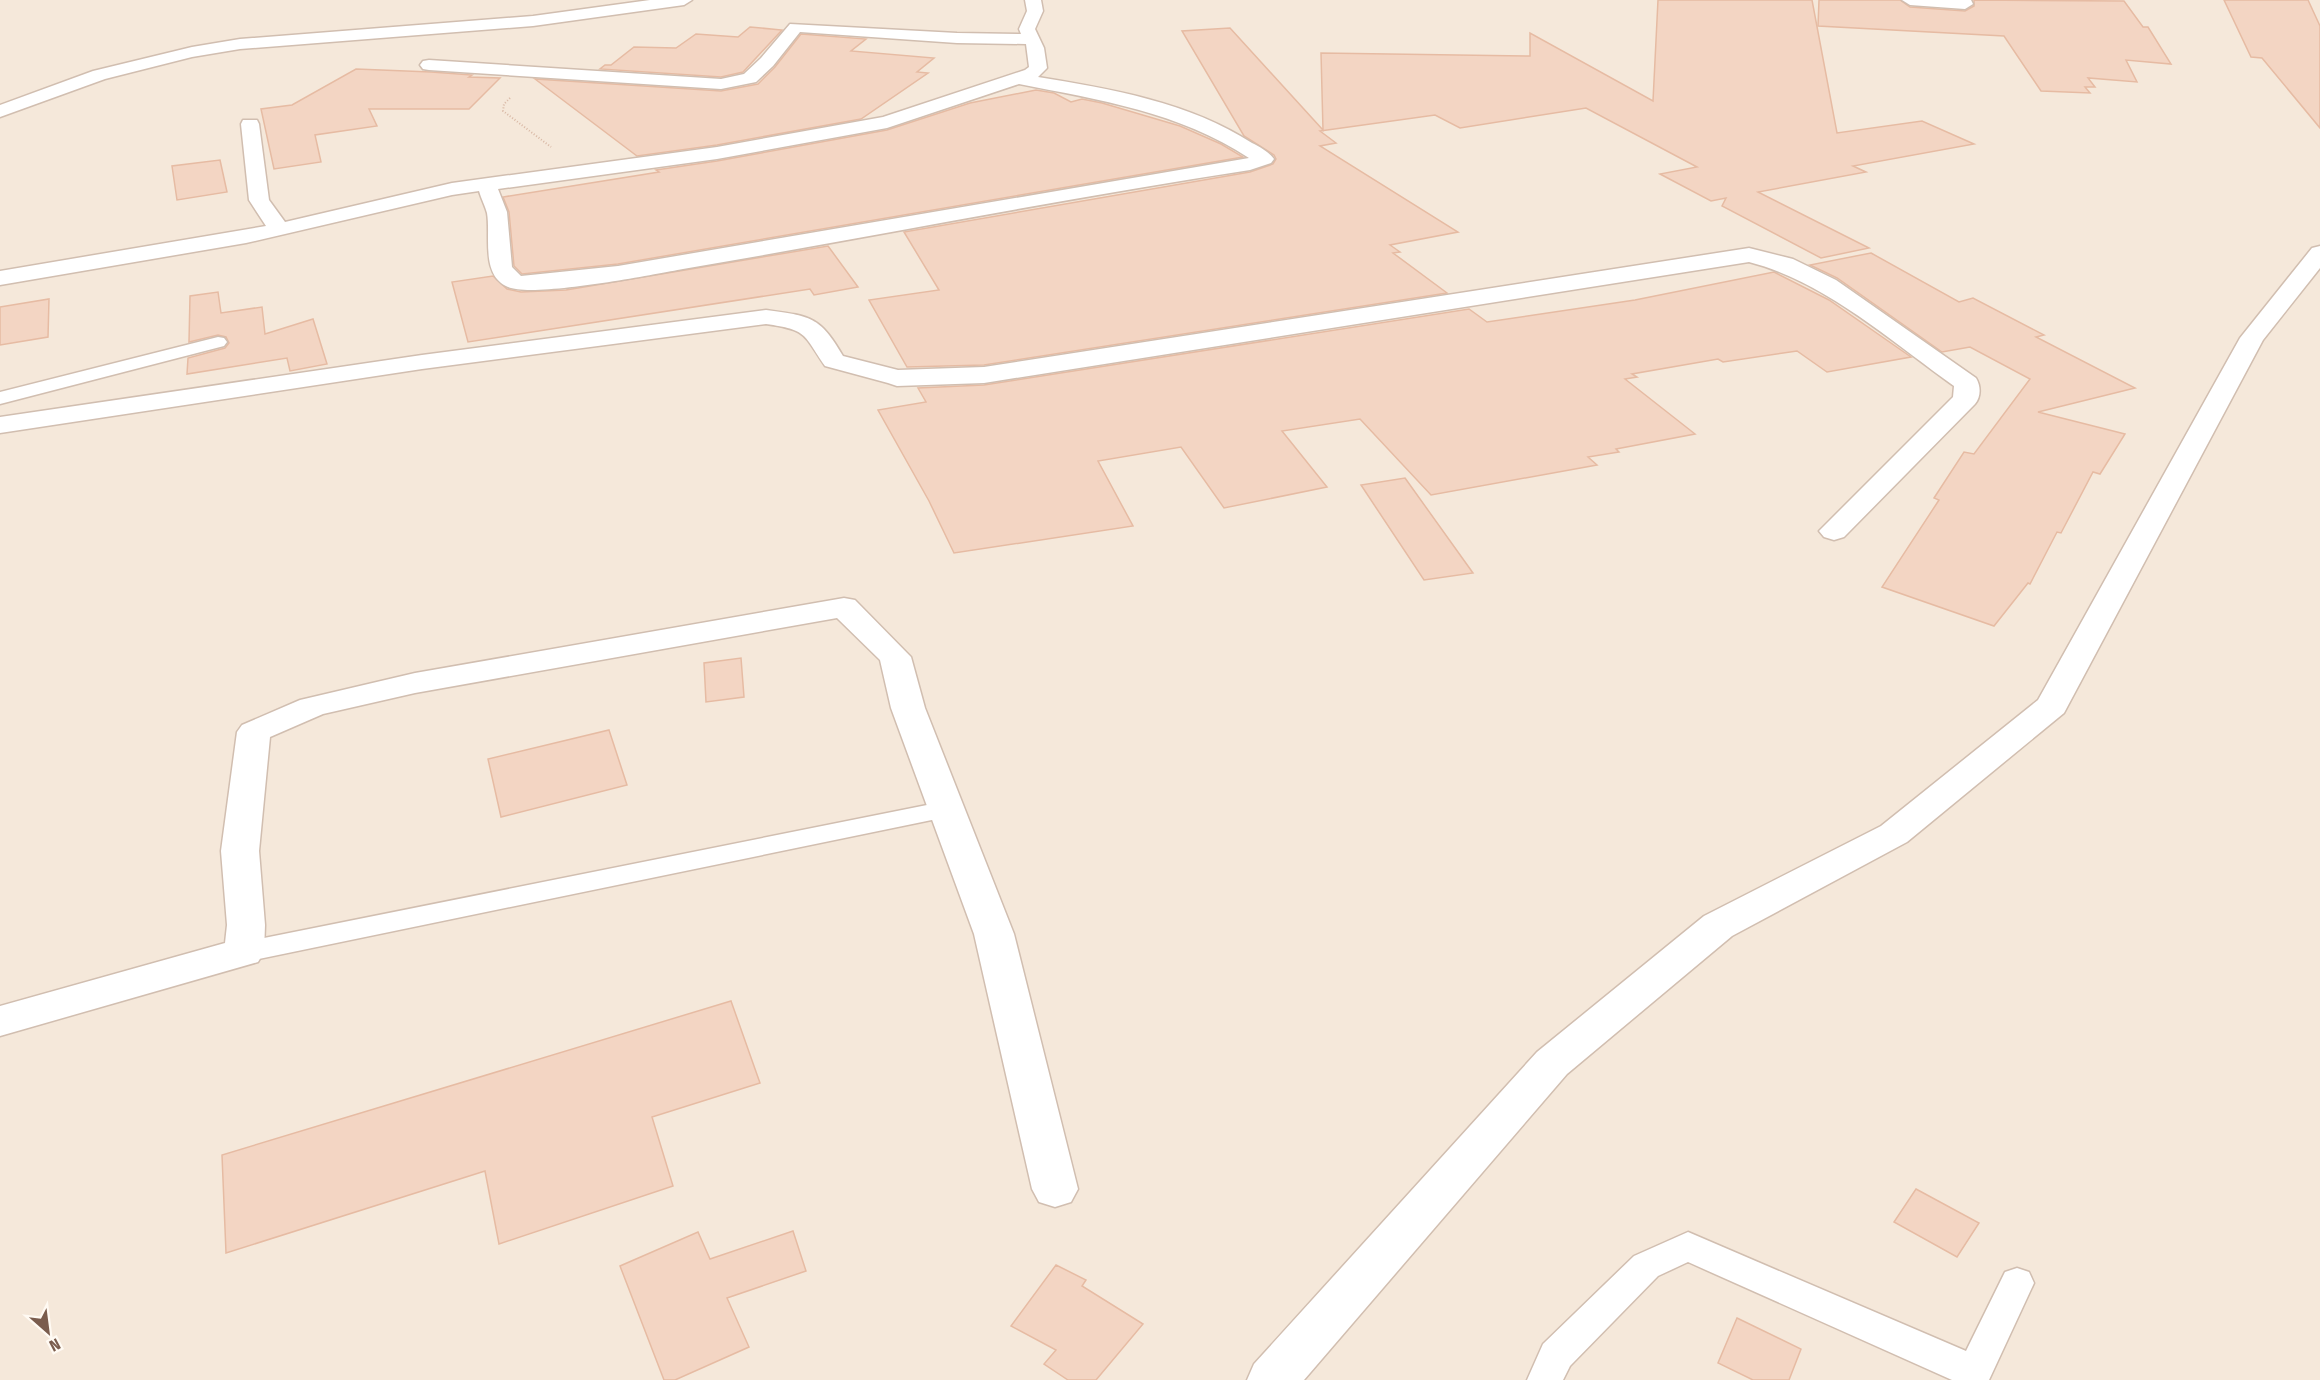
<svg xmlns="http://www.w3.org/2000/svg" width="2320" height="1380" font-family="'Fira Sans Condensed',sans-serif">
  <style>
    .residential { fill: #f5e8da }
    .building { fill: #f3d5c3; stroke: #e6bba3; stroke-width: 1.5 }
    .lines { fill: none; stroke-linecap: round; stroke-linejoin: round }
    .service-casing { stroke: #d1beb0; stroke-width: 3 }
    .minor-casing { stroke: #d1beb0; stroke-width: 3 }
    .path { stroke: #d9b8a5; stroke-width: 2; stroke-dasharray: 1 2; stroke-linecap: butt }
    .service { fill: #fff; fill-rule: evenodd }
    .minor { fill: #fff; fill-rule: evenodd }
  </style>
  <rect width="100%" height="100%" fill="#fdf6ec"/>
  <rect class="residential" x="0" y="0" width="2320" height="1380"/>
  <g class="building">
    <path d="M1658 0H1812L1837 133 1922 121 1974 144 1853 166 1866 172 1758 192 1869 248 1821 258 1722 206 1726 198 1711 201 1660 174 1697 167 1586 108 1460 128 1435 115 1320 131 1336 143 1320 146 1458 232 1390 245 1400 252 1393 253 1447 293 984 365 907 367 869 300 939 290 904 232 1250 172 1273 164 1276 159 1274 155 1244 136 1182 31 1230 28 1323 130 1321 53 1530 56V33L1653 101Z"/>
    <path d="M1819 0H1900L1910 7 1965 11 1974 6V0L2124 1 2143 27H2148L2171 64 2126 60 2137 82 2088 78 2095 87H2085L2090 93 2041 91 2004 36 1818 26Z"/>
    <path d="M2224 0H2308L2320 26V128L2262 58 2251 57Z"/>
    <path d="M750 27 782 30 743 72 721 77 600 69 605 65H611L634 47 676 48 696 34 738 37Z"/>
    <path d="M801 34 866 39 851 51 934 58 917 72 928 73 861 119 717 145 637 156 535 79 721 91 758 84 775 67Z"/>
    <path d="M356 69 431 72 472 75 469 77 500 78 469 109H369L377 126 315 135 321 162 274 169 261 109 292 105Z"/>
    <path d="M1036 90 1054 93 1071 102 1082 99 1102 103 1180 126 1221 144 1243 157 618 264 522 274 514 266 509 212 503 197 659 172 656 170 717 161 887 130 970 103Z"/>
    <path d="M220 160 227 192 177 200 172 166Z"/>
    <path d="M828 246 858 287 814 295 810 289 468 342 452 282 493 276 507 289 521 292 566 290Z"/>
    <path d="M1871 253 1959 302 1973 298 2044 335 2036 337 2135 388 2038 412 2125 434 2100 474 2093 472 2061 533 2057 532 2030 584 2028 583 1994 626 1882 587 1939 500 1934 498 1964 452 1974 454 2030 379 1970 347 1942 352 1837 278 1810 265Z"/>
    <path d="M1774 272 1829 300 1911 357 1827 372 1797 351 1723 362 1718 359 1632 374 1637 377 1625 379 1695 434 1616 449 1619 452 1588 457 1597 465 1431 495 1360 419 1282 431 1327 487 1224 508 1181 447 1098 461 1133 526 954 553 929 501 878 410 926 402 918 388 984 385 1469 309 1487 322 1635 300Z"/>
    <path d="M218 292 221 313 262 307 265 334 313 319 327 364 290 371 287 358 187 374 188 358 225 348 229 343 226 337 218 335 189 342 190 296Z"/>
    <path d="M49 299 48 337 0 345V307Z"/>
    <path d="M1405 478 1473 573 1424 580 1361 485Z"/>
    <path d="M741 658 744 697 706 702 704 663Z"/>
    <path d="M609 730 627 785 501 817 488 759Z"/>
    <path d="M731 1001 760 1083 652 1117 673 1186 499 1244 485 1171 226 1253 222 1155Z"/>
    <path d="M1916 1189 1979 1223 1957 1257 1894 1222Z"/>
    <path d="M793 1231 806 1271 727 1298 749 1347 675 1380H664L620 1266 698 1232 710 1259Z"/>
    <path d="M1056 1265 1086 1280 1082 1286 1143 1324 1096 1380H1068L1044 1364 1056 1350 1011 1326Z"/>
    <path d="M1737 1318 1801 1349 1789 1380H1753L1718 1363Z"/>
  </g>
  <g class="lines">
    <g class="service-casing">
      <g id="service">
        <path d="M218 337 224 338 227 342 224 346 0 404V392Z"/>
        <path d="M947 801 956 803 960 809 956 815 244 962 234 959 230 952 234 945 244 942Z"/>
        <path d="M1688 1232 1966 1351 2005 1272 2017 1268 2029 1272 2034 1283 1989 1380H1952L1688 1262 1658 1276 1570 1366 1563 1380H1527L1543 1344 1634 1256Z"/>
      </g>
    </g>
    <g class="minor-casing">
      <g id="minor">
        <path d="M650 0H692L684 5 533 26 240 49 192 57 105 79 0 117V105L93 71 192 47 240 39 533 16Z"/>
        <path d="M1025 0H1041L1043 11 1035 29 1044 48 1047 68 1038 77C1111 89 1189 102 1252 143 1260 147 1269 152 1274 159L1271 163 1250 170C1060 199 872 237 683 269 650 275 534 298 508 287 480 275 491 236 487 213 485 206 481 198 479 191L452 195 246 243 0 285V271L266 226 249 200 241 124 243 120H257L259 124 269 200 285 222 452 183 717 147 883 117 1025 70 1029 67 1026 44 957 43 800 32 773 66 756 82 721 89 429 70 423 69 420 65 423 61 429 60 721 79 744 74 761 58 790 24 957 33 1021 34 1019 29 1027 11ZM1019 84C1100 100 1179 112 1249 158L618 266 521 276 512 267 507 212 498 189 717 159 887 128Z"/>
        <path d="M1902 0H1971L1973 4 1965 9 1910 5Z"/>
        <path d="M2320 246V268L2263 340 2064 713 1907 842 1732 936 1567 1074 1304 1380H1247L1254 1364 1537 1052 1704 916 1881 826 2038 700 2240 338 2312 248Z"/>
        <path d="M1749 248 1793 259 1836 280 1976 378C1981 386 1981 397 1975 404L1844 537 1834 540 1824 537 1819 531 1953 397 1954 386C1891 341 1824 281 1749 262L984 383 897 386 888 383 825 366C803 334 808 330 766 324L422 369 0 433V417L422 355 766 310C810 316 820 316 843 356L898 370 984 367Z"/>
        <path d="M844 598 855 600 911 657 925 708 1014 934 1078 1189 1071 1202 1055 1207 1039 1202 1032 1189 974 934 891 708 880 660 837 618 415 693 323 714 270 737 259 851 265 925 264 952 258 962 0 1036V1006L225 943 227 925 221 851 237 732 242 725 300 700 415 673Z"/>
      </g>
    </g>
    <path class="path" d="M510 98 504 104 503 111 551 147"/>
    <use href="#service" class="service"/>
    <use href="#minor" class="minor"/>
  </g>
  <g transform="translate(48 1332) rotate(152)" stroke="#fffaf3" stroke-width="4.5" paint-order="stroke">
  <path d="M0-4.5L10 22L0 15L-10 22Z" fill="#7a5c4d"/>
  <text y="-9" font-size="16" font-weight="bold" text-anchor="middle" fill="#7a5c4d">N</text>
  </g>
</svg>
